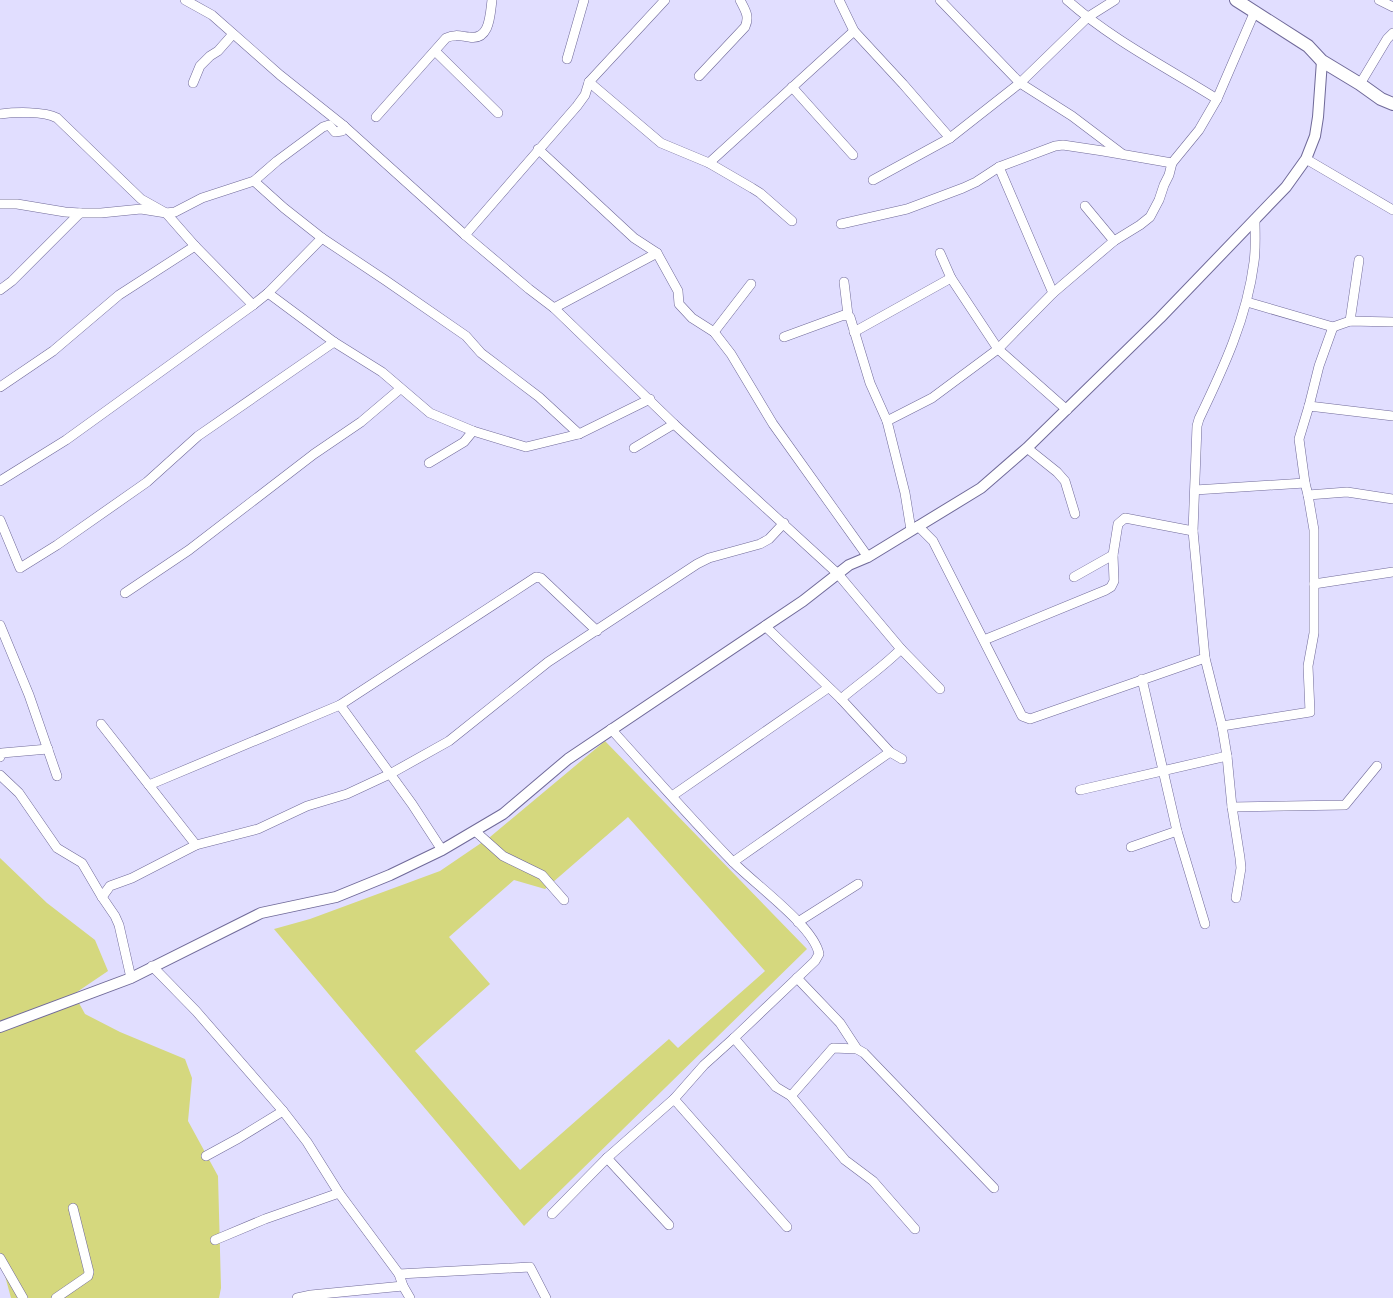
<svg xmlns="http://www.w3.org/2000/svg" width="1393" height="1298" font-family="Ubuntu,sans-serif">
  <style>
    .green { fill: #d5d87e; fill-rule: evenodd }
    .lines { fill: none; stroke-linecap: round; stroke-linejoin: round }
    .minor-casing { stroke: #706a99; stroke-width: 10 }
    .tertiary-casing { stroke: #706a99; stroke-width: 12 }
    .secondary-casing { stroke: #706a99; stroke-width: 14 }
    .minor { stroke: #fff; stroke-width: 9 }
    .tertiary { stroke: #fff; stroke-width: 10 }
    .secondary { stroke: #fff; stroke-width: 12 }
  </style>
  <rect width="100%" height="100%" fill="#e1deff"/>
  <g class="green">
    <path d="M605 741 807 949 524 1226 274 929 310 919 440 871 490 837ZM628 817 765 971 678 1048 669 1039 520 1170 415 1051 490 984 449 937 514 880 545 889Z"/>
    <path d="M0 858 47 903 95 940 108 971 74 994 85 1014 120 1032 185 1059 192 1078 188 1121 218 1176 221 1288 219 1298H11L0 1257Z"/>
  </g>
  <g class="lines">
    <g class="minor-casing">
      <g id="minor">
        <path d="M185 0 212 15 280 75 344 126 465 235 529 289 554 308 674 424 838 574 901 649C882 668 861 682 841 699"/>
        <path d="M839 0 854 31 903 84 950 138"/>
        <path d="M940 0 1020 83 1072 116 1121 153"/>
        <path d="M1067 0C1112 40 1166 67 1217 99"/>
        <path d="M1379 0 1393 7"/>
        <path d="M435 51 498 113"/>
        <path d="M567 59 584 0"/>
        <path d="M699 76 745 27C750 16 745 10 740 0"/>
        <path d="M589 82 661 143 709 163 752 188 760 193 792 221"/>
        <path d="M193 83 200 66 210 56 218 51 233 34"/>
        <path d="M1360 84 1387 39 1393 33"/>
        <path d="M792 87 853 155"/>
        <path d="M0 114C15 112 44 111 57 118L141 199 166 213 195 246 253 305"/>
        <path d="M376 117 446 38C455 34 460 36 469 37 490 41 490 15 492 0"/>
        <path d="M538 149 634 238 657 253 678 291 679 304 692 318 714 332 731 354 773 424 868 557"/>
        <path d="M1306 159 1393 210"/>
        <path d="M709 163 854 31"/>
        <path d="M999 167 1053 293"/>
        <path d="M873 180 950 138 1020 83 1088 17 1115 0"/>
        <path d="M254 181 284 208 322 238 385 280 466 336 481 353 539 397 579 434"/>
        <path d="M0 204H17L65 212 80 213H101L141 209 166 213 175 212 202 198 254 181 277 161 323 127 329 125 335 132 342 131 344 126"/>
        <path d="M1085 206 1114 241"/>
        <path d="M841 224 907 209 963 188 976 182 999 167 1055 146 1063 145 1103 151 1172 163"/>
        <path d="M465 235 577 106 585 95 589 82 665 0"/>
        <path d="M951 278 998 349 1067 410"/>
        <path d="M844 282 848 315"/>
        <path d="M0 290 12 281 80 213"/>
        <path d="M268 293 334 342 382 372 430 413 473 431 516 444 526 447 579 434 650 399"/>
        <path d="M1247 302 1333 327 1350 321 1393 322"/>
        <path d="M554 308 657 253"/>
        <path d="M1350 321 1359 260"/>
        <path d="M714 332 751 284"/>
        <path d="M854 332 951 278 940 253"/>
        <path d="M784 337 844 315 850 317 870 383 887 421 905 493 911 530"/>
        <path d="M0 387 53 351 119 295 195 246"/>
        <path d="M1309 406 1393 416"/>
        <path d="M887 421 932 398 998 349 1053 293 1114 241 1140 225 1150 217 1159 200 1164 185 1169 175 1172 163 1199 130 1217 99 1255 11"/>
        <path d="M634 448 674 424"/>
        <path d="M1027 448 1057 472 1065 481 1075 514"/>
        <path d="M429 463 464 442 473 431"/>
        <path d="M0 481 66 440 253 305 268 293 322 238"/>
        <path d="M1195 490 1305 483"/>
        <path d="M1308 495 1347 492 1393 499"/>
        <path d="M0 520 20 568 57 545 147 482 198 436 334 342"/>
        <path d="M918 526 933 541 1022 716 1030 719 1205 658"/>
        <path d="M1074 577 1113 555"/>
        <path d="M1314 584 1393 572"/>
        <path d="M125 593 189 550 314 454 361 422 400 389"/>
        <path d="M0 625 29 695 57 776"/>
        <path d="M765 626 841 699 890 752 902 759"/>
        <path d="M984 640 1106 590 1111 587 1114 581 1113 555 1118 524 1125 518 1193 531"/>
        <path d="M901 649 940 689"/>
        <path d="M1142 679 1177 831 1205 924"/>
        <path d="M340 705 412 804 442 850"/>
        <path d="M101 724 196 845"/>
        <path d="M1222 726 1310 712 1308 666 1314 633V530L1308 495 1305 483 1299 439 1309 406 1319 366 1333 327"/>
        <path d="M0 757 2 753 48 749"/>
        <path d="M0 775 19 793 57 848 82 863 102 897 115 916 119 925 131 978"/>
        <path d="M149 785 340 705 536 577 541 578 597 631"/>
        <path d="M1080 790 1227 756"/>
        <path d="M672 796 828 688"/>
        <path d="M1232 807 1345 805 1377 766"/>
        <path d="M475 831 503 856 542 875 564 900"/>
        <path d="M1131 847 1177 831"/>
        <path d="M733 862 890 752"/>
        <path d="M102 897 110 886 132 878 196 845 258 829 307 806 347 794 390 774 449 741 548 662 697 564 709 558 760 544 769 539 784 523"/>
        <path d="M1236 898 1241 868 1240 858 1232 807 1227 756 1222 726 1205 658 1193 531 1197 426 1199 419C1223 369 1247 318 1254 262 1256 248 1255 233 1255 219"/>
        <path d="M798 922 858 884"/>
        <path d="M152 966 196 1011 283 1111 307 1142 339 1193 399 1274 403 1286 410 1298"/>
        <path d="M797 978 840 1023 857 1049"/>
        <path d="M734 1038 776 1087 791 1096 845 1160 873 1181 915 1229"/>
        <path d="M791 1096 833 1048 857 1049 864 1053 994 1188"/>
        <path d="M674 1099 787 1227"/>
        <path d="M206 1156 239 1138 283 1111"/>
        <path d="M607 1158 669 1225"/>
        <path d="M552 1214 607 1158 674 1099 704 1065 734 1038 815 961 819 954C814 926 753 883 732 861 690 818 651 773 611 729"/>
        <path d="M215 1240 265 1219 339 1193"/>
        <path d="M0 1258 23 1298"/>
        <path d="M399 1274 530 1267 546 1298"/>
        <path d="M56 1298 88 1276 89 1272 73 1208"/>
        <path d="M297 1298 311 1295 403 1286"/>
      </g>
    </g>
    <g class="tertiary-casing">
      <path id="tertiary" d="M0 1027 131 978 261 913 336 897 390 875 442 850 503 814 568 759 803 601 849 565 868 557 981 488 1027 448 1160 318 1286 187 1306 159 1315 136 1318 117 1322 61"/>
    </g>
    <g class="secondary-casing">
      <path id="secondary" d="M1236 0 1308 46 1322 61 1360 84 1381 99 1393 104"/>
    </g>
    <use href="#minor" class="minor"/>
    <use href="#tertiary" class="tertiary"/>
    <use href="#secondary" class="secondary"/>
  </g>
</svg>
